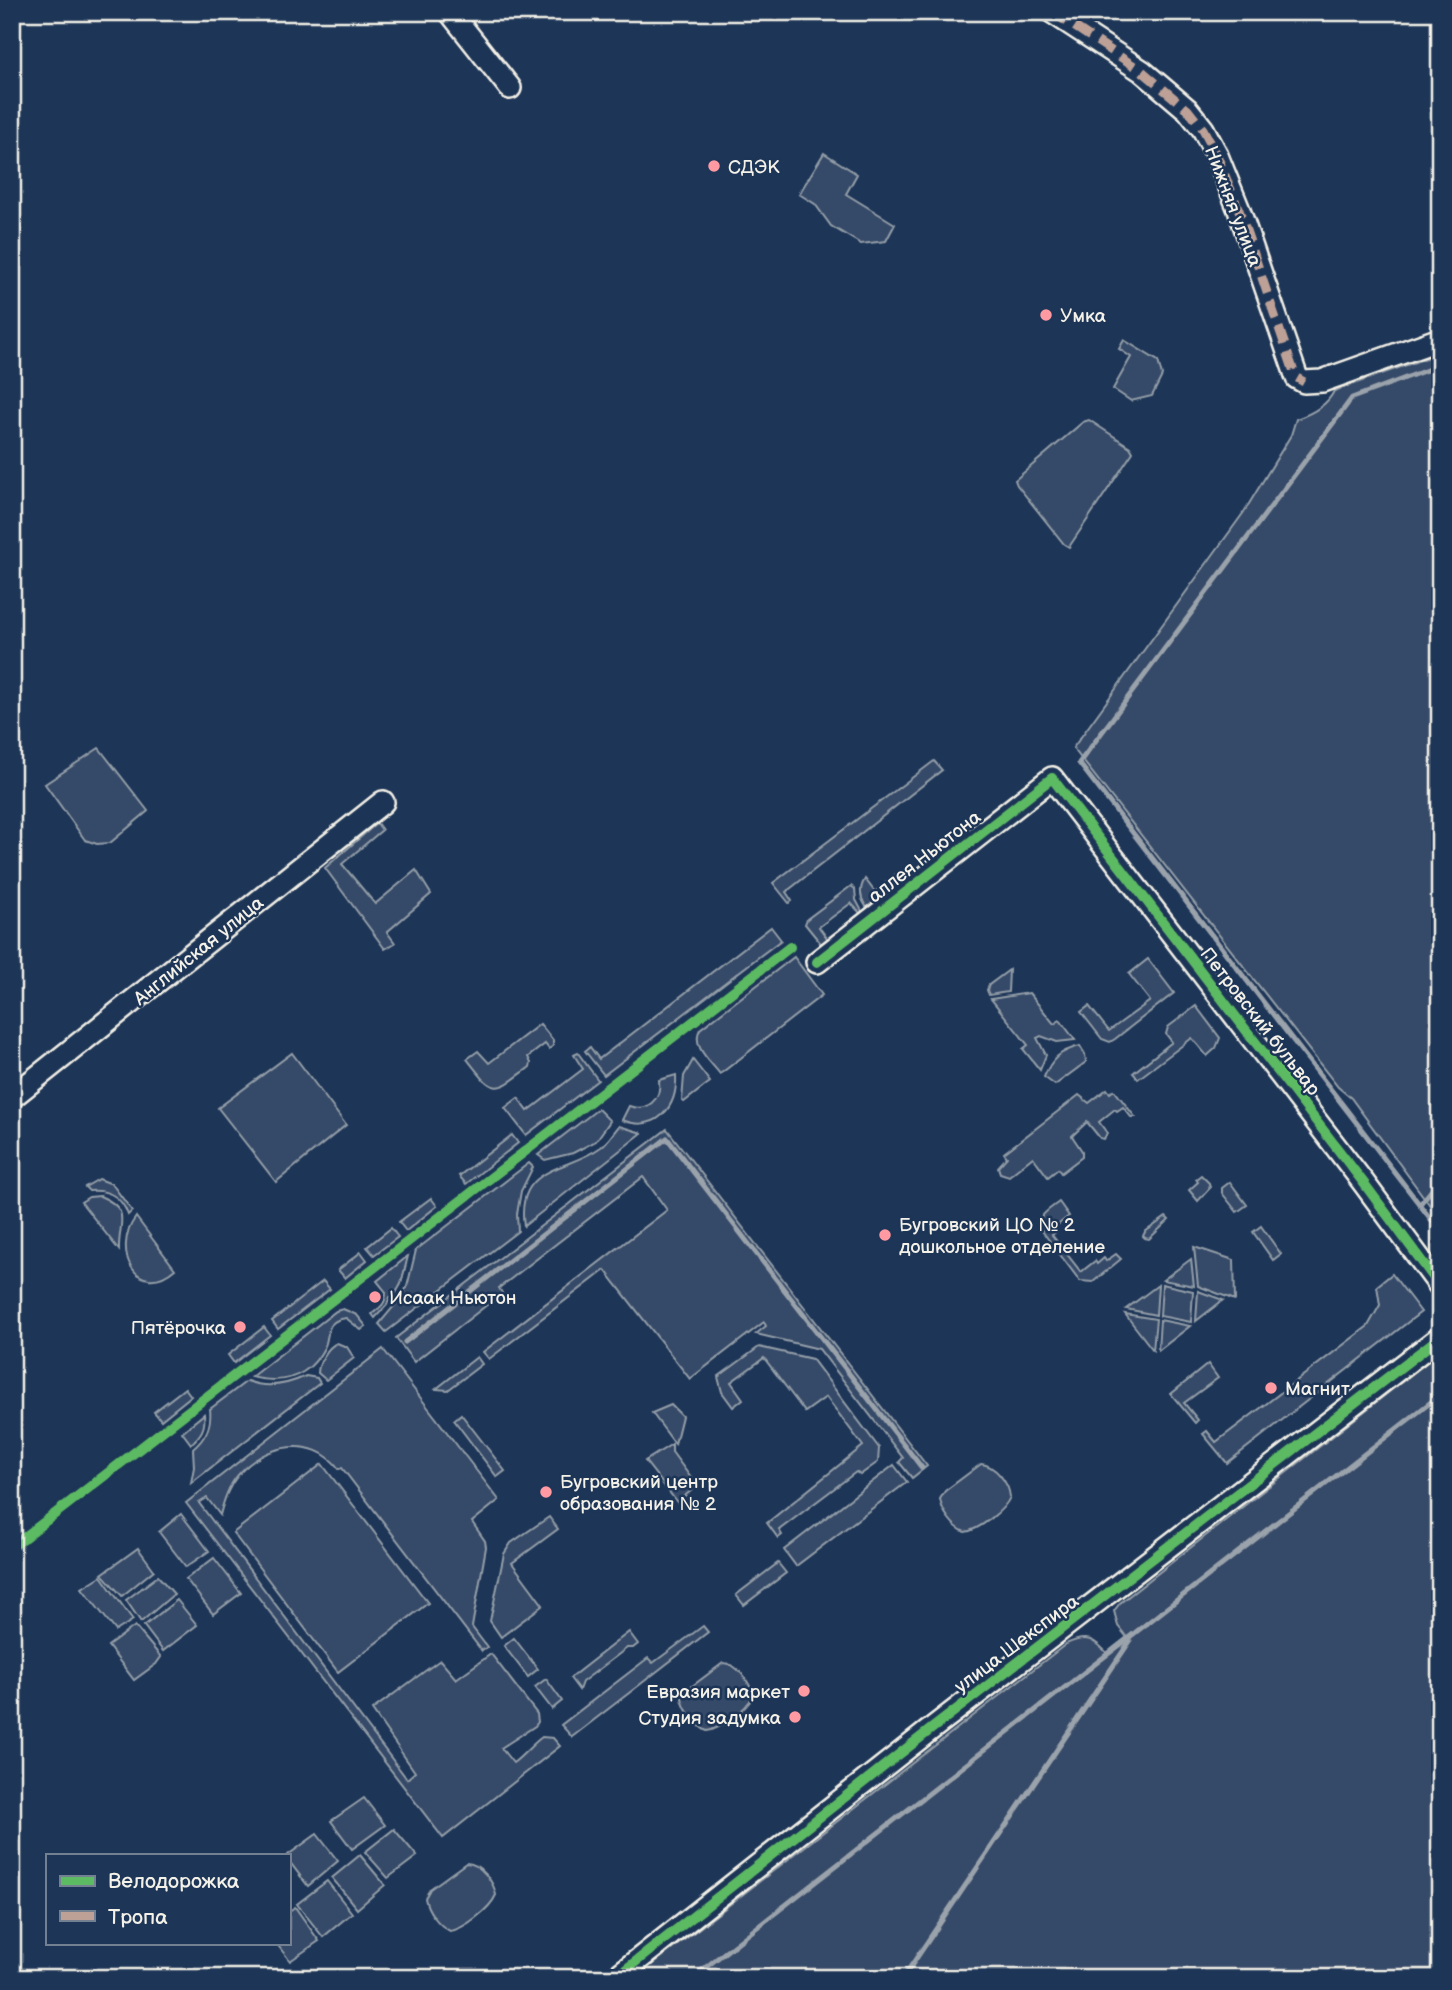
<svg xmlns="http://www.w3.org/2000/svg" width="1452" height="1990" font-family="'Balsamiq Sans',sans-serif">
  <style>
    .green { fill: #354a67; stroke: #949ea8; stroke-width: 2 }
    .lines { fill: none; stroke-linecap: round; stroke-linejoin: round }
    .stream { stroke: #9aa2ab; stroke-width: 5 }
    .minor-casing { stroke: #f4f1e8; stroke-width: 26 }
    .minor { stroke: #1d3557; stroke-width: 21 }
    .quiet { stroke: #bda197; stroke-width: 9; stroke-dasharray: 18 9; stroke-linecap: butt }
    .cycleway-casing { stroke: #1d3557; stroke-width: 15 }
    .cycleway { stroke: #5cba63; stroke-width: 10 }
    .poi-dot { fill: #ff9aa2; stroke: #1d3557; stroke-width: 2.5 }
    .labels { text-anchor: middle; stroke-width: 5; stroke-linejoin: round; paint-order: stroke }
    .poi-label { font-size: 19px; fill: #f4f1e8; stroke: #1d3557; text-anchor: start }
    .street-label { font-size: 19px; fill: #f4f1e8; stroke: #1d3557 }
  </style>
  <rect width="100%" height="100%" fill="#1d3557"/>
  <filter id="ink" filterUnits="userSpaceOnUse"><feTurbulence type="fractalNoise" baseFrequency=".0143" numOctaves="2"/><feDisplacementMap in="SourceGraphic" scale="14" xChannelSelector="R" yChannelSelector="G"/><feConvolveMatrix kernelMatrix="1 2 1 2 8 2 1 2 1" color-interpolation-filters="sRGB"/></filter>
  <g filter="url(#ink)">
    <g class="green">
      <path d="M824 153 857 174 846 194 895 224 886 241 861 244 831 226 815 204 799 194Z"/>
      <path d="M1124 340 1158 361 1162 376 1152 396 1131 401 1113 389 1131 357 1119 349Z"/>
      <path d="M1440 353V1219L1351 1098 1338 1087 1073 748 1244 512 1291 435 1296 419C1311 414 1327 406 1334 391Z"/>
      <path d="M1089 420 1130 447 1133 452 1069 547 1064 544 1017 485 1015 480 1083 422Z"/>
      <path d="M99 748 148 811 110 843 97 844 85 840 45 784Z"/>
      <path d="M934 761 942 770 786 892 792 901 789 903 773 883Z"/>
      <path d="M377 823 382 830 342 864 375 904 416 870 431 894 387 932 395 943 385 949 325 868Z"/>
      <path d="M896 874 901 881V885L869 910C861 901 858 890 865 879L875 892Z"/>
      <path d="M851 886 855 889 856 900 863 913 861 914 851 903 819 927 827 938 826 942 822 945 805 924 807 919Z"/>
      <path d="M771 927 781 940 604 1075 585 1051 590 1047 599 1059Z"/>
      <path d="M794 957 822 995 720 1074C710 1061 691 1046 700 1029Z"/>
      <path d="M1148 959 1174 993 1115 1039 1110 1042 1102 1039 1081 1012 1089 1006 1109 1031 1150 1001 1129 974Z"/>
      <path d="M1009 970 1008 992 989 995 987 990 989 985Z"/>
      <path d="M1029 993 1054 1024 1060 1020 1075 1040 1057 1042 1041 1036 1037 1038 1046 1055 1040 1070 1023 1049 1028 1045 991 999Z"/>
      <path d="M1196 1006 1220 1038 1216 1048 1207 1056 1192 1038 1138 1079 1133 1073 1172 1042 1166 1034 1168 1027Z"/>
      <path d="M540 1024 553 1040V1046L549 1049 545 1044 528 1057 531 1063 530 1067C494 1094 495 1095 467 1059L478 1051 489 1063Z"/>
      <path d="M1080 1046 1085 1054 1086 1062 1055 1085 1044 1077C1052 1058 1060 1051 1080 1046Z"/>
      <path d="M292 1053 346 1125 276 1182 218 1108Z"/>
      <path d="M578 1053 598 1080 526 1135 505 1108 518 1098 528 1111 583 1069 574 1055Z"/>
      <path d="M693 1060 710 1082 684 1102 682 1101 684 1076Z"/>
      <path d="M676 1075C678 1108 656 1133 622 1120L629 1106C647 1112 662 1100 659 1080Z"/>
      <path d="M1107 1089 1110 1093 1114 1090 1135 1117H1131L1123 1107 1117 1111 1115 1109 1099 1122 1107 1133 1104 1139 1100 1138 1087 1122 1072 1136 1082 1151V1157L1061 1173 1058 1169 1048 1177 1033 1157 1009 1176 1000 1173 998 1167 1007 1157 1004 1153 1079 1095 1089 1103Z"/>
      <path d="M598 1109 610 1121 596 1141 573 1153 545 1160 538 1155Z"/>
      <path d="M619 1126 642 1133 524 1226C515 1165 567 1172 601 1147 608 1142 613 1133 619 1126Z"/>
      <path d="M667 1129 927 1466 912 1478 899 1462 903 1458 819 1349 756 1334 766 1326 764 1322 690 1379 605 1270 489 1359 483 1352 667 1210 643 1177 499 1288 502 1293 414 1362 396 1338Z"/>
      <path d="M512 1135 518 1143 466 1184 459 1176Z"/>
      <path d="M529 1163 533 1167 521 1191 517 1214 518 1231 386 1332 379 1324 395 1305 407 1287 416 1250Z"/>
      <path d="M1201 1175 1209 1183 1210 1188 1198 1201 1189 1190 1198 1182 1196 1179Z"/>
      <path d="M99 1179 112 1184 132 1211 128 1215C122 1197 108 1189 89 1191L85 1187Z"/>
      <path d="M1230 1182 1247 1205 1237 1212 1222 1193V1188Z"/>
      <path d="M100 1196C133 1210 118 1223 119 1250L81 1202 89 1197Z"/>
      <path d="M431 1198 437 1206 406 1231 399 1222Z"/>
      <path d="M1059 1202 1069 1216 1055 1227 1057 1231 1052 1235 1081 1272 1095 1261 1097 1264 1104 1258 1106 1261 1116 1254 1121 1259 1093 1282 1080 1281 1039 1227C1038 1215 1050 1209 1059 1202Z"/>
      <path d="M136 1217 175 1269C138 1301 110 1251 136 1217Z"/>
      <path d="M1166 1217 1169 1220 1149 1239 1145 1238 1143 1236 1145 1232Z"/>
      <path d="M1261 1226 1281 1254 1273 1260 1253 1232Z"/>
      <path d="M391 1228 398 1237 374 1255 367 1247Z"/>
      <path d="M1194 1247 1234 1260 1235 1300 1198 1286Z"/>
      <path d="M361 1252 367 1260 345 1278 338 1270Z"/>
      <path d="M408 1256 401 1284 393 1298 390 1297 387 1305 375 1318 372 1314C381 1307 386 1304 386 1292L377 1281Z"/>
      <path d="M1191 1259 1194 1286 1163 1280Z"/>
      <path d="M1392 1274 1421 1312 1227 1463 1203 1434 1207 1431 1216 1442 1368 1326 1380 1305 1377 1286Z"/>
      <path d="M323 1281 330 1289 278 1329 272 1321Z"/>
      <path d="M1162 1284 1193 1291 1191 1322 1160 1316Z"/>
      <path d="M1158 1285 1156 1315 1126 1309Z"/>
      <path d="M1198 1291 1223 1300 1196 1321Z"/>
      <path d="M343 1309 357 1315 366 1326 361 1330 346 1318C340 1319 335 1320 331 1325 327 1331 328 1339 325 1346 310 1377 283 1385 251 1377L336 1311Z"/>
      <path d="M1125 1314 1156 1319 1153 1350Z"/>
      <path d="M1160 1320 1190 1326 1158 1351Z"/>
      <path d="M264 1327 270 1335 234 1363 228 1355Z"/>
      <path d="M337 1343 347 1347 354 1358 326 1380 318 1373C318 1364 327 1347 337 1343Z"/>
      <path d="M759 1347 812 1359 879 1448 878 1462 860 1475 856 1472 779 1530 782 1535 778 1538 767 1523 863 1446 826 1397 805 1412 764 1358 731 1382 743 1399 733 1407 722 1392 718 1377Z"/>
      <path d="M383 1349 499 1500 472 1522 485 1541 486 1547 472 1627 487 1647 482 1651 342 1468 339 1469C314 1434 264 1444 238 1475 228 1487 224 1500 220 1515L207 1498 199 1503 407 1779 415 1772 372 1710 440 1660 456 1679 491 1654 537 1714 538 1722 535 1726 501 1748 513 1763C524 1755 531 1745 542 1737L553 1738 560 1746 443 1838 186 1503Z"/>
      <path d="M1440 1352V1978H635L1066 1644C1088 1634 1093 1639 1109 1655L1129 1640 1118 1626 1114 1611 1120 1603Z"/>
      <path d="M477 1357 482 1364 448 1390 436 1389Z"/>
      <path d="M1208 1364 1218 1378 1184 1403 1198 1420 1195 1423 1171 1394Z"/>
      <path d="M306 1376 317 1378 320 1383 191 1483 194 1467 193 1449C206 1438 212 1426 210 1409L247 1381C267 1389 287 1385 306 1376Z"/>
      <path d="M185 1388 191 1396 161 1420 154 1412Z"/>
      <path d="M671 1405 682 1416 675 1444 652 1413Z"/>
      <path d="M204 1414C206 1428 201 1435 191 1444L182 1432Z"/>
      <path d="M461 1414 505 1471 497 1477 454 1420Z"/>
      <path d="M672 1444V1452L697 1486 677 1502 645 1461Z"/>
      <path d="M322 1464 428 1603 338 1672 233 1533Z"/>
      <path d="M981 1464C995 1465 1009 1483 1010 1497 1005 1510 979 1530 965 1532 953 1527 942 1512 940 1499L945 1491Z"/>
      <path d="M894 1465 907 1482 796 1566 784 1550Z"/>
      <path d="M181 1514 209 1551 186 1567 159 1532Z"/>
      <path d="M549 1517 558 1529 512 1563 543 1605 501 1637 490 1621 504 1554 511 1543Z"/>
      <path d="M138 1548 154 1570 122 1596 102 1574Z"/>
      <path d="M214 1558 241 1593 213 1614 186 1579Z"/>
      <path d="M778 1563 786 1573 744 1605 736 1595Z"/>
      <path d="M101 1576 133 1620 116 1631 82 1588Z"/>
      <path d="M158 1576 174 1594 141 1622 126 1600Z"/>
      <path d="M177 1600 197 1625 163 1651 144 1626Z"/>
      <path d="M135 1626 161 1657 156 1664 134 1680 108 1646Z"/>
      <path d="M703 1626 708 1632 572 1737 561 1725 648 1658 653 1663Z"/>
      <path d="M629 1632 638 1644 633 1648H627L582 1682 579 1690 570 1678Z"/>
      <path d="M514 1638 538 1669 528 1677 504 1646Z"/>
      <path d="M723 1663C737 1663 751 1683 753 1696 747 1709 721 1729 707 1731 696 1726 684 1710 682 1698L687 1690Z"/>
      <path d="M546 1679 562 1701 552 1709 535 1687Z"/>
      <path d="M364 1798 385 1825 352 1849 331 1821Z"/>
      <path d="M394 1829 417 1856 388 1878 365 1852Z"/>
      <path d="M317 1834 338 1861 308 1886 289 1861 288 1855Z"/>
      <path d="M360 1855 385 1885 357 1909 332 1878Z"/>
      <path d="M466 1863C480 1863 494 1882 496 1895 490 1909 464 1929 450 1931 438 1925 427 1910 425 1898L430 1889Z"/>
      <path d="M327 1881 352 1913 323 1937 297 1904Z"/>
      <path d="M295 1907 319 1941 290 1961 276 1943H289V1911Z"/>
    </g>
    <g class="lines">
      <g class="stream">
        <path d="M1440 365 1352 398 1079 763 1440 1231"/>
        <path d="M1420 1204 1440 1180"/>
        <path d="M405 1342 667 1138 922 1468"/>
        <path d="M692 1978 1440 1395"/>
        <path d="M903 1978 1130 1641"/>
      </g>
      <g class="minor-casing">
        <g id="minor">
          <path d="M450 12 510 88"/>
          <path d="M1052 12 1142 71 1188 110 1203 129 1216 153 1239 210 1297 378 1304 382 1322 381 1440 339"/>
          <path d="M817 962 1052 778 1363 1182 1440 1286"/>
          <path d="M12 1097 383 802"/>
          <path d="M615 1978 930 1730 1440 1337"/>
        </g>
      </g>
      <use href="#minor" class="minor"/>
      <path class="quiet" d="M1052 12 1142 71 1188 110 1203 129 1216 153 1239 210 1294 372 1297 378 1304 382"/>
      <g class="cycleway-casing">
        <g id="cycleway">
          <path d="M817 962 1052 778 1363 1182 1440 1286"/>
          <path d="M12 1547 790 947"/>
          <path d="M615 1978 930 1730 1440 1337"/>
        </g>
      </g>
      <use href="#cycleway" class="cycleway"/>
    </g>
  </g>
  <g class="poi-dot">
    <circle cx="714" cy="166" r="7"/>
    <circle cx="1046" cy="315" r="7"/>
    <circle cx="885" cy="1235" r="7"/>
    <circle cx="375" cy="1297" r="7"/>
    <circle cx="240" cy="1327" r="7"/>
    <circle cx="1271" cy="1388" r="7"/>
    <circle cx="546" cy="1492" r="7"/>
    <circle cx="804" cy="1691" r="7"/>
    <circle cx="795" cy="1717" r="7"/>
  </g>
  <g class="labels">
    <g class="poi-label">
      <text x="728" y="173">СДЭК</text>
      <text x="1060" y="322">Умка</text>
      <text x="899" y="1231">Бугровский ЦО № 2<tspan x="899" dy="22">дошкольное отделение</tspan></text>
      <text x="389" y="1304">Исаак Ньютон</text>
      <text x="226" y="1334" text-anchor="end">Пятёрочка</text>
      <text x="1285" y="1395">Магнит</text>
      <text x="560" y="1488">Бугровский центр<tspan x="560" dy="22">образования № 2</tspan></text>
      <text x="790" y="1698" text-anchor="end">Евразия маркет</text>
      <text x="781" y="1724" text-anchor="end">Студия задумка</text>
    </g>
    <g class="street-label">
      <text transform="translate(1234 206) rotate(69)" y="7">Нижняя улица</text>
      <text transform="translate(924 856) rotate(-38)" y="7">аллея Ньютона</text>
      <text transform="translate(198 950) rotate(-39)" y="7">Английская улица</text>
      <text transform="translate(1261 1021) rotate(52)" y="7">Петровский бульвар</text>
      <text transform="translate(1016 1643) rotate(-37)" y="7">улица Шекспира</text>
    </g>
  </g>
  <rect width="1452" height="1990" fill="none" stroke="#1d3557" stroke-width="42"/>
  <rect x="21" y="21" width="1410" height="1948" fill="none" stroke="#f4f1e8" stroke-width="2.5" filter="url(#ink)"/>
  <rect x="46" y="1854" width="245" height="91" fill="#1d3557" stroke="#738091" stroke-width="2"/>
  <rect x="60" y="1876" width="35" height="10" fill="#5cba63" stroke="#738091" stroke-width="2"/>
  <text x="108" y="1888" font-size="21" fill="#f4f1e8">Велодорожка</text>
  <rect x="60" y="1911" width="35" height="10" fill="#bda197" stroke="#738091" stroke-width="2"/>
  <text x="108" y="1924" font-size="21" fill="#f4f1e8">Тропа</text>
</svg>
